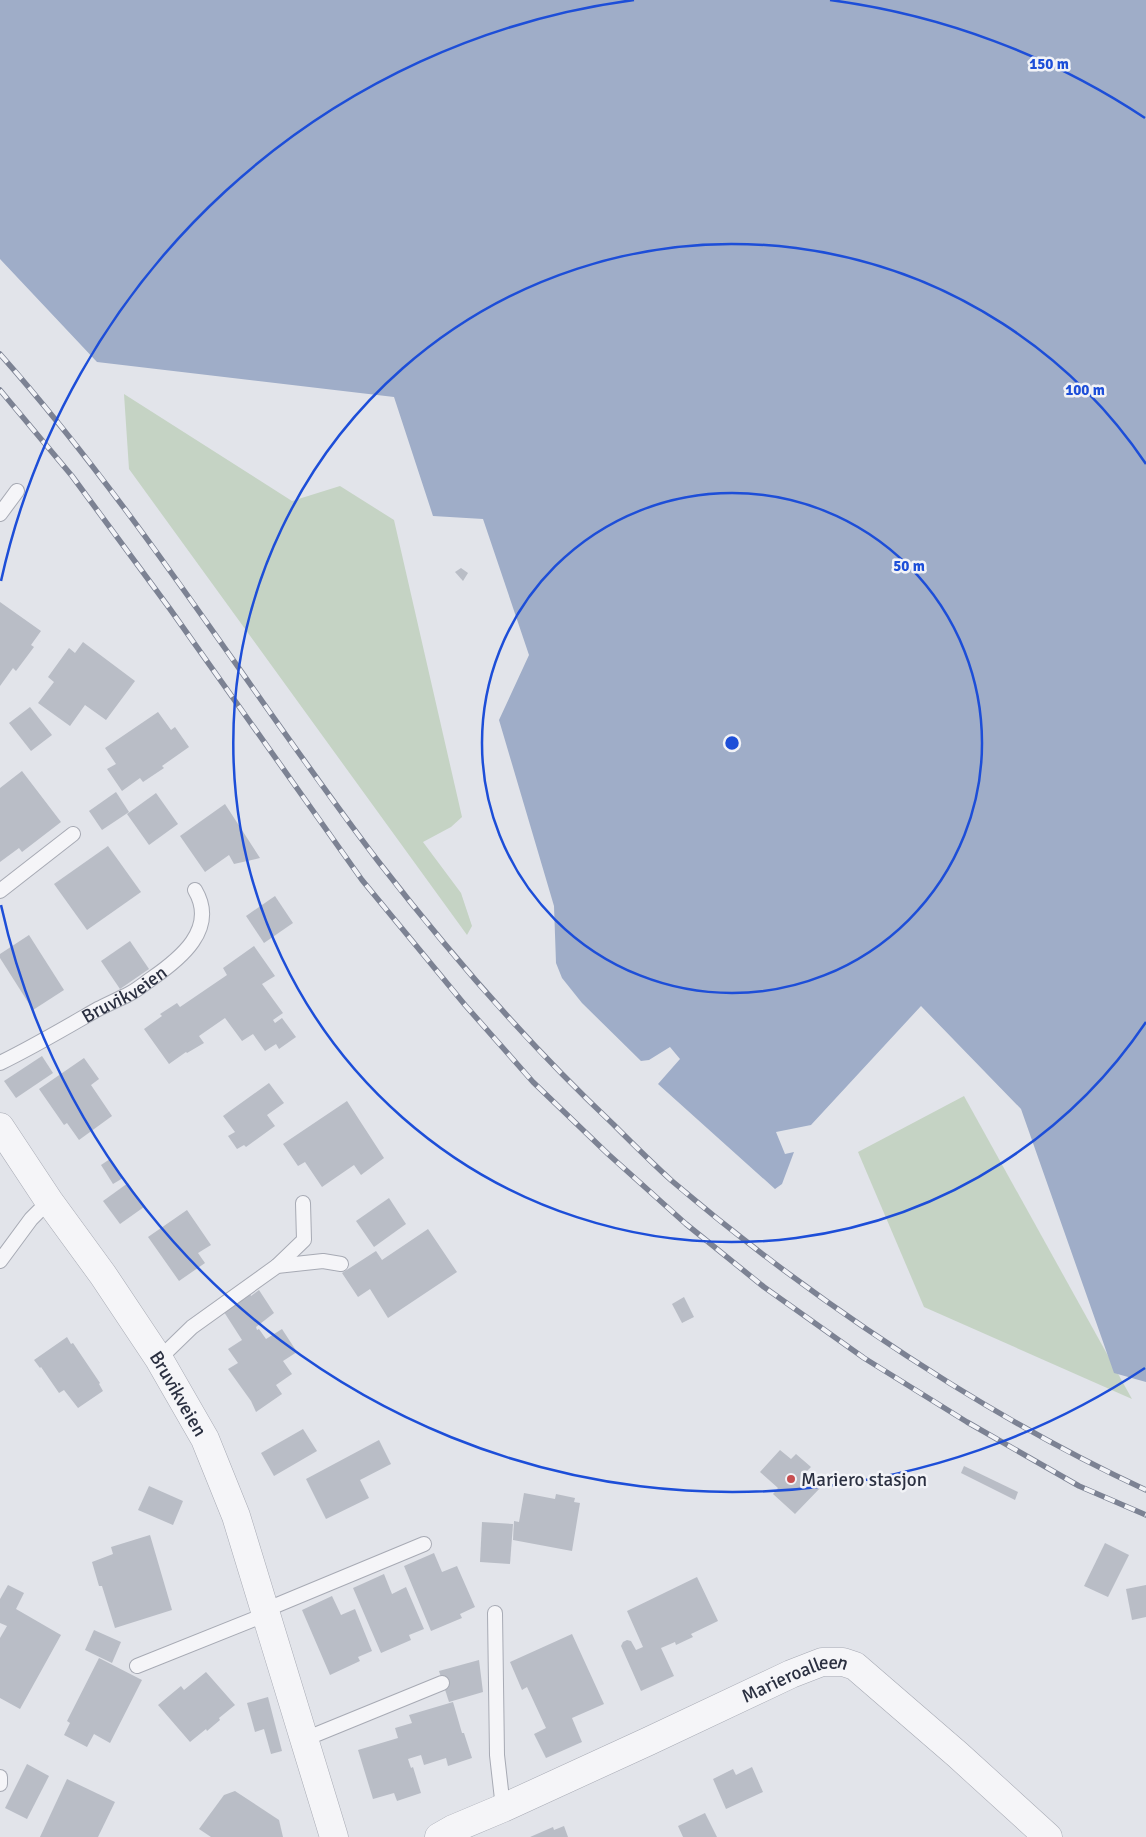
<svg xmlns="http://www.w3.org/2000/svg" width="1146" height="1837" font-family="Signika,sans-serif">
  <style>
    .green { fill: #c5d3c4 }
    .water { fill: #9fadc8 }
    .building { fill: #b9bdc6 }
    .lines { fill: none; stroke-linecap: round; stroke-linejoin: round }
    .service-casing { stroke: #a7aab4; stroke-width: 16 }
    .minor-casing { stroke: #a7aab4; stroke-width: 29 }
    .service { stroke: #f5f5f8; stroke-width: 14 }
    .minor { stroke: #f5f5f8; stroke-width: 28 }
    .rail-casing { stroke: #7c8293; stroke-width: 5.5 }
    .rail { stroke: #f2f3f7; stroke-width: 4; stroke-dasharray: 11; stroke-linecap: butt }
    .ring { fill: none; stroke: #1d4ed8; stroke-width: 2.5 }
    .poi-dot { fill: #c74e50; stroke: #f2f3f7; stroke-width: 2 }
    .labels { text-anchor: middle; stroke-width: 5; stroke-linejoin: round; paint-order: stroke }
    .street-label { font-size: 19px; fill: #2b3041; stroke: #f2f3f7 }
    .poi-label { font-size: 19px; fill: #2b3041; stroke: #f2f3f7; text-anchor: start }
    .centre { fill: #1d4ed8; stroke: #f2f3f7; stroke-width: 2.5 }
    .ring-label { font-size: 15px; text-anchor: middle; font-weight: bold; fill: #1d4ed8; stroke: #f2f3f7; stroke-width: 5; stroke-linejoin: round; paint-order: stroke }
  </style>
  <rect width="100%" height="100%" fill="#e2e4ea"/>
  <g class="green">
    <path d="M124 394 292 501 340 486 394 520 462 817 451 827 423 842 461 893 472 926 467 935 129 469Z"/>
    <path d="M964 1096 1132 1399 924 1307 858 1152Z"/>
  </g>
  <path class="water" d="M0 0H1146V1382L1114 1373 1021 1109 921 1006 811 1125 776 1132 785 1154 794 1152 782 1184 775 1189 658 1084 680 1059 670 1047 649 1060 641 1061 582 1003 562 978 556 963 554 906 499 720 529 655 483 519 433 516 394 397 97 362 0 259Z"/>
  <g class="building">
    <path d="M461 568 468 573 463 581 455 572Z"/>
    <path d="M0 602 41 631 31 645 34 647 16 671 13 668 0 686Z"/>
    <path d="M83 642 135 681 106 720 85 705 70 726 38 703 54 682 48 677 69 648 75 653Z"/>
    <path d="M30 707 52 735 31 751 9 723Z"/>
    <path d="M158 712 171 730 175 727 189 747 162 766 164 768 143 782 140 778 122 791 107 769 116 764 105 748Z"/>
    <path d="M22 771 61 822 22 852 19 848 0 862V788Z"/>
    <path d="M116 792 129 812 102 830 89 811Z"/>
    <path d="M156 793 178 824 149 845 127 814Z"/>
    <path d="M225 804 260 858 234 864 229 855 205 872 180 836Z"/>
    <path d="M108 846 141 892 87 930 54 884Z"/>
    <path d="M275 896 293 923 264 943 246 916Z"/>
    <path d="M29 935 64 990 33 1010 0 958V954Z"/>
    <path d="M130 941 149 969 120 989 101 961Z"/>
    <path d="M254 946 275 976 262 984 283 1013 273 1020 275 1023 282 1018 296 1037 279 1049 276 1044 265 1051 253 1034 242 1041 225 1018 199 1036 204 1043 187 1053 186 1052 169 1064 144 1029 162 1016 160 1014 177 1003 180 1007 227 975 223 968Z"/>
    <path d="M42 1056 53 1073 16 1098 4 1081Z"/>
    <path d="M84 1058 99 1079 91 1085 112 1116 79 1140 67 1123 64 1125 39 1089Z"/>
    <path d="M269 1083 284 1103 267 1115 275 1126 246 1147 244 1145 237 1149 228 1136 235 1132 223 1116Z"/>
    <path d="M347 1101 384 1158 361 1175 354 1165 322 1187 305 1162 298 1166 283 1144Z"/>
    <path d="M110 1159 123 1178 113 1184 101 1165Z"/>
    <path d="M128 1183 144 1207 120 1224 103 1201Z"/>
    <path d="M389 1198 406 1224 374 1247 356 1221Z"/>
    <path d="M187 1210 211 1245 198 1253 205 1263 179 1281 148 1237Z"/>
    <path d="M428 1229 457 1272 388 1318 370 1289 358 1297 342 1273 376 1251 382 1260Z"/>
    <path d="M259 1290 274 1313 256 1327 257 1330 259 1329 266 1339 282 1329 297 1352 283 1361 292 1374 276 1385 282 1394 256 1412 251 1401 228 1369 238 1363 228 1349 242 1340 224 1312 250 1294 251 1296Z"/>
    <path d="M684 1297 694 1317 682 1323 672 1304Z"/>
    <path d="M67 1337 71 1344 73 1343 100 1383 99 1384 103 1391 78 1408 64 1390 59 1393 41 1367 40 1368 34 1360Z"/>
    <path d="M303 1429 317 1451 274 1476 261 1453Z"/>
    <path d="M379 1440 391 1464 360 1480 369 1498 326 1519 306 1479Z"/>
    <path d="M780 1450 791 1459 796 1454 811 1467 806 1472 822 1486 795 1514 773 1494 778 1488 760 1472Z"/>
    <path d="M964 1466 1018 1492 1015 1500 961 1473Z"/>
    <path d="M149 1486 183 1501 173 1525 138 1510Z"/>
    <path d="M524 1493 555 1499 556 1494 575 1498 574 1502 580 1503 572 1551 513 1540 514 1521 519 1522Z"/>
    <path d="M482 1522 513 1524 510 1564 480 1562Z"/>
    <path d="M150 1535 172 1610 115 1628 102 1586H99L92 1562 113 1554 111 1547Z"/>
    <path d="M1105 1543 1129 1555 1108 1597 1084 1586Z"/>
    <path d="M434 1553 442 1572 457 1566 475 1607 460 1614 462 1618 431 1631 404 1566Z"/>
    <path d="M384 1574 392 1594 406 1587 424 1629 409 1635 411 1640 381 1653 353 1588Z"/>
    <path d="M697 1577 718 1621 691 1634 693 1637 676 1645 675 1642 661 1648 674 1676 641 1691 621 1646 623 1642 627 1640 631 1641 636 1650 643 1647 627 1611Z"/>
    <path d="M8 1585 24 1593 16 1609 61 1635 20 1709 0 1698V1638L7 1626 0 1623V1599Z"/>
    <path d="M1146 1585V1617L1132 1620 1126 1589Z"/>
    <path d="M332 1596 341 1615 355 1609 372 1651 358 1657 360 1661 330 1675 302 1610Z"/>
    <path d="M94 1630 121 1642 112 1663 85 1650Z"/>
    <path d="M572 1634 604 1704 572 1718 582 1742 546 1758 534 1734 546 1728 527 1687 522 1690 510 1662Z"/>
    <path d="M99 1658 142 1680 110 1743 94 1734 87 1747 64 1735 70 1723 67 1721Z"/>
    <path d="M479 1660 483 1692 449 1702 439 1671Z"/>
    <path d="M206 1672 235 1705 219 1718 220 1720 207 1731 206 1729 190 1742 158 1705 181 1686 184 1690Z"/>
    <path d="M268 1697 282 1751 271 1754 264 1729 255 1732 247 1703Z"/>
    <path d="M453 1702 462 1733H464L472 1758 448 1766 446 1758 424 1765 421 1755 408 1759 411 1768 413 1767 421 1793 397 1801 394 1793 373 1799 358 1750 398 1738 395 1728 412 1723 409 1715Z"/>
    <path d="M27 1764 49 1776 27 1819 5 1808Z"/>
    <path d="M752 1767 763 1792 726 1809 713 1779 733 1769 736 1775Z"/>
    <path d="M67 1779 115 1802 98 1837H40Z"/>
    <path d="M235 1791 279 1820 283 1837H211L199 1829 224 1795Z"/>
    <path d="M705 1813 717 1837H683L678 1826Z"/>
    <path d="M564 1826 568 1837H530L553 1827 554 1830Z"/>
  </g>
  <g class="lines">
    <g class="service-casing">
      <g id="service">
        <path d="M0 514 17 491"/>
        <path d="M0 891 73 834"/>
        <path id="s1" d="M0 1063C33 1047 65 1028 98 1009 108 1004 119 999 129 994 137 990 144 984 151 979 180 959 218 929 195 890"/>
        <path d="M0 1261 31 1219 49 1201"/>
        <path d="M277 1266 304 1240 303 1203"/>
        <path d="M159 1359 192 1327 277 1266 323 1261 341 1264"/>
        <path d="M265 1610 424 1544"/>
        <path d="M495 1613 497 1755 503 1808"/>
        <path d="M137 1666 267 1614"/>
        <path d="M305 1739 442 1683"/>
        <path d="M0 1777V1784"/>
      </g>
    </g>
    <g class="minor-casing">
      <g id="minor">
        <path id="s2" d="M0 1127 49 1201 103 1275 159 1359 205 1439 236 1516 334 1837"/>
        <path id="s3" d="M439 1837 453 1829 503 1808 649 1741 791 1674 822 1662H843L855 1666 958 1755 1048 1837"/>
      </g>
    </g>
    <use href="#service" class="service"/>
    <use href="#minor" class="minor"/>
    <g class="rail-casing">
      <g id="rail">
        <path d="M0 354C140 512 250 693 378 861 450 954 527 1043 613 1124 632 1143 652 1163 672 1181 760 1256 853 1323 951 1384 1014 1423 1079 1459 1146 1490"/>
        <path d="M0 390 72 476 170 609 362 880 465 1005 533 1082 608 1154 686 1224 764 1287 864 1358 967 1422 1079 1486 1146 1515"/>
      </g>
    </g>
    <use href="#rail" class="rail"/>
  </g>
  <g class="ring">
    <circle cx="732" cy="743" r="250"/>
    <path d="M1146 1022A499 499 0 1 1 1146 464"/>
    <path d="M1145 1368A749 749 0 0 1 1 905M1 581A749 749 0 0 1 634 0M830 0A749 749 0 0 1 1145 118"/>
  </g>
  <circle class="poi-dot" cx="791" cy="1479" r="5"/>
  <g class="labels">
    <g class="street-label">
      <text dy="7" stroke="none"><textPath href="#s1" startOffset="142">Bruvikveien</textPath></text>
      <text dy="7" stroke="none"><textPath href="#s2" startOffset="321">Bruvikveien</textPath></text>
      <text dy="7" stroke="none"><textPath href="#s3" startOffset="391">Marieroalleen</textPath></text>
    </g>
    <g class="poi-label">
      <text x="801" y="1486">Mariero stasjon</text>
    </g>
  </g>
  <circle cx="732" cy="743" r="8" class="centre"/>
  <g class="ring-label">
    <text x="1049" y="69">150 m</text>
    <text x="1085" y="395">100 m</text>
    <text x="909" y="571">50 m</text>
  </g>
</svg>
